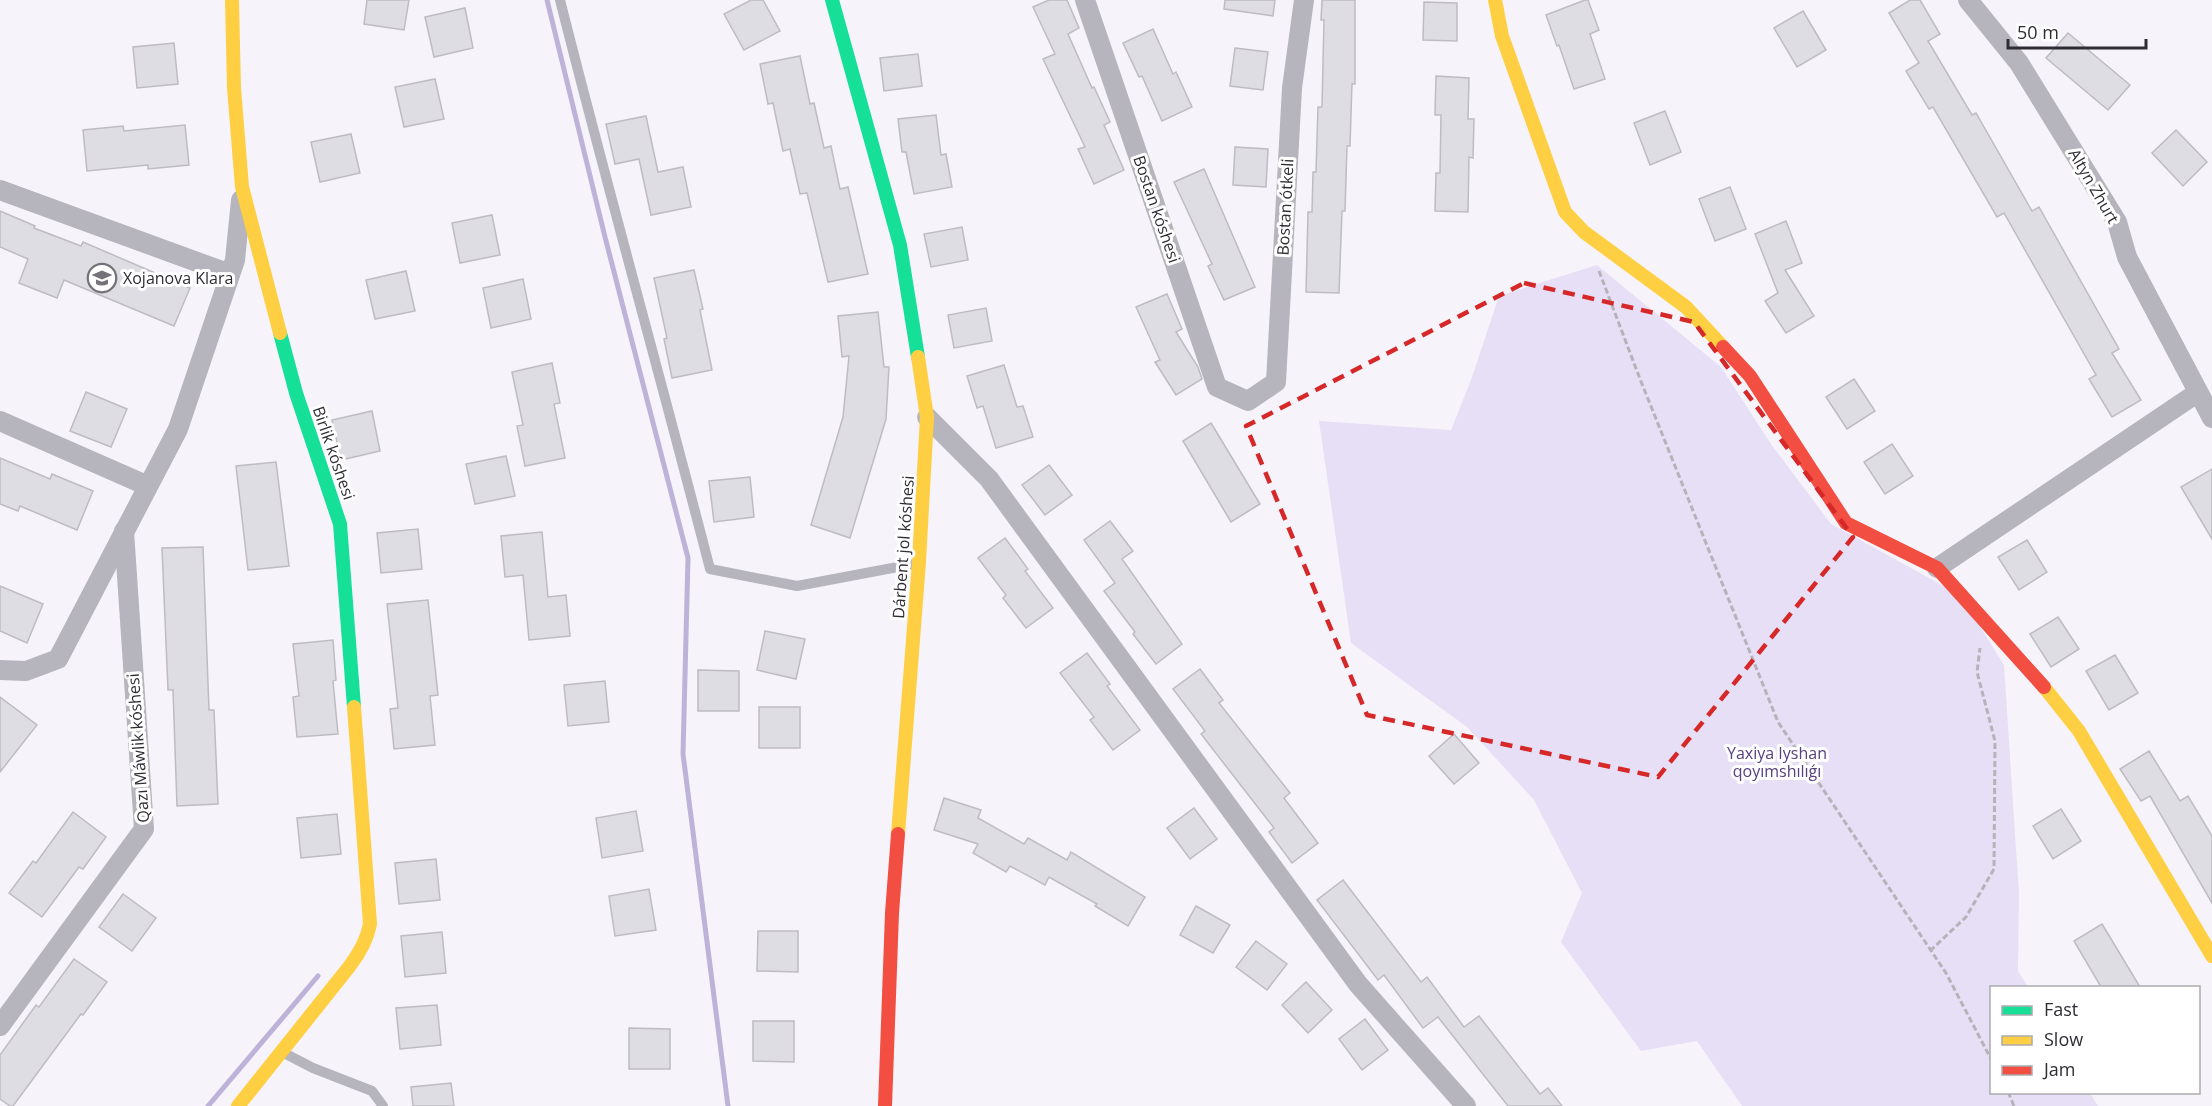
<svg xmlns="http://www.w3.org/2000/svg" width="2212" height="1106" font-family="'Open Sans',sans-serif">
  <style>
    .green { fill: #e6dff6 }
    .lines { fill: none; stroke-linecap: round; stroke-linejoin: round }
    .stream { stroke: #bdb2d7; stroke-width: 5 }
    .building { fill: #dfdde4; stroke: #bebcc2; stroke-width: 1.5 }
    .path { stroke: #b5b3b9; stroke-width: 3; stroke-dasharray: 6 3; stroke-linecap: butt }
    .lane { stroke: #b6b4bc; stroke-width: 10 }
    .street { stroke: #b6b4bc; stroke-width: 20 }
    .fast { stroke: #16e098; stroke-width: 14 }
    .slow { stroke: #ffcf43; stroke-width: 14 }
    .jam { stroke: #f24e42; stroke-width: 14 }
    .marked { fill: none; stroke: #d62828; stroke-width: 4.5; stroke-dasharray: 12 8; stroke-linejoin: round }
    .labels { text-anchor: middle; stroke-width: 6; stroke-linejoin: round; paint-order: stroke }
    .street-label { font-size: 16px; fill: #2f2d34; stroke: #fff }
    .poi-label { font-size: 16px; fill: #2f2d34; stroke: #fff; text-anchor: start }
    .park-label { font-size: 16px; fill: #57407f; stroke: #fff }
  </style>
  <rect width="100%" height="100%" fill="#f6f4fa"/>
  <path class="green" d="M1597 265 1721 367 1771 444 1831 524 1960 595 2004 665 2019 894 2018 971 2028 987 1992 988V1092L2090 1093 2098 1106H1742L1697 1041 1641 1051 1561 942 1582 893 1534 800 1467 727 1351 643 1319 421 1451 430 1471 380 1499 296Z"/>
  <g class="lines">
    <g class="stream">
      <path d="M547 0 605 237 688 558 683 754 728 1106"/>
      <path d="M208 1106 318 976"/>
    </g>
  </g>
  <g class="building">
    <path d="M367 0H409L404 30 364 24Z"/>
    <path d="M751 0H763L780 31 744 50 724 14Z"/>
    <path d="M1049 0H1067L1079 28 1068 34 1092 88 1094 87 1110 122 1104 125 1124 170 1094 184 1078 149 1085 147 1043 59 1055 54 1033 7Z"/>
    <path d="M1225 0H1275L1273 16 1224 9Z"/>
    <path d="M1322 0H1355V84H1352L1350 146H1347L1345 211H1342L1339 293 1306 292 1308 212H1312L1313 172H1316L1318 107H1322L1324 20H1321Z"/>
    <path d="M1585 0H1588L1599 30 1590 34 1605 79 1574 89 1559 45 1557 46 1546 15Z"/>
    <path d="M1910 0H1920L1940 34 1928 41 1972 115 1976 113 2032 211 2039 207 2119 349 2112 353 2141 400 2112 417 2089 379 2096 375 2004 213 1997 217 1933 107 1929 109 1906 71 1919 63 1889 13Z"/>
    <path d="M1424 2 1457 3V41L1423 40Z"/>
    <path d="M465 8 473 48 434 57 425 17Z"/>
    <path d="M1803 11 1826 50 1797 67 1774 28Z"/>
    <path d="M1153 29 1173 74 1176 72 1192 107 1162 121 1142 76 1139 77 1123 43Z"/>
    <path d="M2068 33 2130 85 2108 110 2046 58Z"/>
    <path d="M174 43 178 84 137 88 133 47Z"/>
    <path d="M1235 48 1268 52 1263 90 1230 86Z"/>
    <path d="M918 54 922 86 884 91 880 58Z"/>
    <path d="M800 56 810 104 814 103 824 148 831 146 840 189 848 187 868 274 828 282 807 193 800 194 790 149 783 151 773 103 768 104 760 64Z"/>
    <path d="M1436 76 1469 78 1468 119H1474L1473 158 1469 157 1468 212 1435 211 1436 173H1440L1441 115H1435Z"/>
    <path d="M435 79 444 119 404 127 395 87Z"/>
    <path d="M1665 111 1681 152 1650 165 1634 123Z"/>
    <path d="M936 115 941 155 946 154 952 187 914 194 906 152H902L898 119Z"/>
    <path d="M646 116 658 172 683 167 691 207 651 215 639 159 615 164 606 124Z"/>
    <path d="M185 125 189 165 148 169V165L87 171 83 130 123 126 124 131Z"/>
    <path d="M2176 130 2207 162 2183 186 2152 153Z"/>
    <path d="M351 134 360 173 320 182 311 142Z"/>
    <path d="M1235 147 1268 149 1266 187 1233 185Z"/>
    <path d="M1204 169 1255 287 1224 300 1208 266 1212 264 1174 182Z"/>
    <path d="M1730 187 1746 229 1715 241 1699 199Z"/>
    <path d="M0 211 35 226 34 228 81 246 83 242 190 288 174 326 64 280 57 298 19 283 28 259 0 247Z"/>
    <path d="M492 215 500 255 460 263 452 223Z"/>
    <path d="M1786 221 1802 263 1785 270 1814 316 1786 333 1765 301 1778 293 1755 234Z"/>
    <path d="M962 227 968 260 931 267 924 234Z"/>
    <path d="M694 270 703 309 700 310 712 370 672 378 664 339 667 338 654 278Z"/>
    <path d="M406 271 415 311 375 319 366 280Z"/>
    <path d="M523 279 531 319 491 328 483 288Z"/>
    <path d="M1167 294 1182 329 1176 332 1198 367 1202 379 1176 395 1155 362 1160 360 1136 307Z"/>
    <path d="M986 308 992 341 954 348 948 315Z"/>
    <path d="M878 312 884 367H889L886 419 850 538 811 525 843 417 849 356 842 357 838 316Z"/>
    <path d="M552 363 560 403 554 404 565 458 525 466 517 426 523 425 512 372Z"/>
    <path d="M1004 365 1017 407 1023 406 1033 437 996 448 983 406 977 408 967 376Z"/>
    <path d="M1854 379 1875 411 1847 429 1826 397Z"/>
    <path d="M86 392 127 409 111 447 70 431Z"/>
    <path d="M372 411 380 451 341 460 332 420Z"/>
    <path d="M1211 423 1260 504 1231 522 1183 441Z"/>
    <path d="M1892 444 1913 476 1885 494 1864 462Z"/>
    <path d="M506 456 515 496 475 504 466 464Z"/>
    <path d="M0 458 50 479 52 474 93 491 77 530 20 506 18 511 0 504Z"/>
    <path d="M276 462 289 566 248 570 236 466Z"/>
    <path d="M1049 465 1072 495 1045 515 1022 485Z"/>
    <path d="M2212 469V539L2181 487Z"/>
    <path d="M750 477 754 517 714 522 709 481Z"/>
    <path d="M1110 521 1133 551 1122 559 1182 644 1156 664 1133 634 1135 632 1104 591 1115 583 1084 540Z"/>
    <path d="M418 529 422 569 381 573 377 533Z"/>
    <path d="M542 532 548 597 566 595 570 636 529 640 523 575 505 577 501 536Z"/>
    <path d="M1005 538 1028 569 1025 571 1053 608 1026 628 1003 598 1006 595 978 558Z"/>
    <path d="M2027 540 2047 572 2019 590 1998 557Z"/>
    <path d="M203 547 209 710H214L218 804 177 806 173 690H168L162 548Z"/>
    <path d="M0 586 43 604 27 643 0 631Z"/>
    <path d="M428 600 438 695 430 696 435 745 394 749 390 709 398 708 387 604Z"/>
    <path d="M2058 617 2079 649 2051 667 2030 634Z"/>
    <path d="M765 631 805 639 796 679 757 670Z"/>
    <path d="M333 640 336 680 333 681 338 734 297 737 293 697 299 696 293 644Z"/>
    <path d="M1087 653 1110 684 1107 686 1140 730 1113 750 1090 720 1094 717 1060 673Z"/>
    <path d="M2115 655 2138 693 2109 710 2086 671Z"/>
    <path d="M1200 669 1223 700 1219 703 1290 793 1284 798 1318 843 1292 863 1269 832 1274 828 1201 734 1205 731 1173 689Z"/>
    <path d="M698 670 739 671V711H698Z"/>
    <path d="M605 681 609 722 568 726 564 685Z"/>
    <path d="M0 697 37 725 0 772Z"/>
    <rect x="759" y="707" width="41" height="41"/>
    <path d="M1454 734 1479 763 1454 784 1429 756Z"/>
    <path d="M2149 751 2180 801 2188 796 2212 836V903L2150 796 2141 801 2120 769Z"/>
    <path d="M944 798 981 810 978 818 1024 844 1028 838 1067 860 1071 852 1145 897 1128 926 1095 906 1097 904 1049 877 1045 885 1010 866 1006 872 973 853 978 844 934 830Z"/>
    <path d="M1194 808 1217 839 1190 859 1167 828Z"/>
    <path d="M2061 809 2081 841 2053 859 2033 826Z"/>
    <path d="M636 811 643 851 602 858 596 818Z"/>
    <path d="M73 812 106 837 83 869 79 867 42 917 9 893 33 861 36 863Z"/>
    <path d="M337 814 341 854 301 858 297 818Z"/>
    <path d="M436 859 440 900 399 904 395 863Z"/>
    <path d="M1343 880 1421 982 1427 977 1464 1027 1479 1016 1540 1094 1548 1088 1562 1106H1508L1438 1017 1423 1028 1384 975 1378 980 1317 900Z"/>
    <path d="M649 889 656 930 615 936 609 896Z"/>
    <path d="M123 894 156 918 132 951 99 927Z"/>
    <path d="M1196 906 1230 925 1213 953 1180 935Z"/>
    <path d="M2102 924 2140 987H2101L2074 941Z"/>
    <path d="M758 931H798V972L757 971Z"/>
    <path d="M442 932 446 973 405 977 401 936Z"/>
    <path d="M1256 941 1287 964 1267 990 1236 967Z"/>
    <path d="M74 959 107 982 83 1015 81 1014 13 1106H10L0 1099V1055L36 1005 39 1007Z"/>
    <path d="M1306 982 1332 1010 1308 1033 1282 1005Z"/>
    <path d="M437 1005 441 1045 400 1049 396 1008Z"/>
    <path d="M1365 1019 1388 1050 1362 1070 1339 1039Z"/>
    <path d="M753 1021H794V1062L753 1061Z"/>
    <path d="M629 1028 670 1029V1069H629Z"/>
    <path d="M451 1083 454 1106H413L411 1087Z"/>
  </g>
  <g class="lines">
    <g class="path">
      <path d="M1599 271 1640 379 1778 722 1946 973 1992 1061"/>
      <path d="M1930 951 1966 917 1994 869 1995 741 1977 672 1980 648"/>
      <path d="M2008 1092 2014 1106"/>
    </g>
    <g class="lane">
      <path d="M560 0C608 190 661 379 710 569L797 586 919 563"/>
      <path d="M284 1053 313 1068 372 1091 383 1106"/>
    </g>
    <g class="street">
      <path d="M1085 0 1217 387 1248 401 1276 382 1292 88 1304 0"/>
      <path d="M1968 0 2019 63 2117 222 2127 257 2212 418"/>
      <path d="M0 190 230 274"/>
      <path d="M927 417 989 479 1358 984 1466 1106"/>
      <path d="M0 421 148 486"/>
      <path d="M1937 568 2197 393"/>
      <path d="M0 670 26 671 58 659 178 429 235 260 241 200"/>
      <path d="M0 1026 144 829 124 531"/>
    </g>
    <g class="fast">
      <path d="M832 0 900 245 918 357"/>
      <path d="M280 333 296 393 340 524 354 707"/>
    </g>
    <g class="slow">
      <path d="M232 0 234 88 242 187 280 333"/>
      <path d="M1495 0 1502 36 1565 212 1584 232 1686 307 1723 347"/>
      <path d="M2044 687 2079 731 2212 956"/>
      <path d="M898 834 919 562 927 417 918 357"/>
      <path d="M238 1106 349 967C359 954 367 941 370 924L354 707"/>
    </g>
    <g class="jam">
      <path d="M1723 347 1750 376 1846 523 1937 568 2044 687"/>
      <path d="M885 1106 892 913 898 834"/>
    </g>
  </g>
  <path class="marked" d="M1524 283 1694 322 1853 537 1658 777 1367 715 1246 426Z"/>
  <defs>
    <g id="school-ring" transform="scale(1.5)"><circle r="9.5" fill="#fff" stroke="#757379" stroke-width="1.5"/><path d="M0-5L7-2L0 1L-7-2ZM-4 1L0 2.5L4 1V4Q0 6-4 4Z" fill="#757379"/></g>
  </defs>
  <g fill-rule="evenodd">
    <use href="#school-ring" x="102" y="278"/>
  </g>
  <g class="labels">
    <g class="street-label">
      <text transform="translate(2094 186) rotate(60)" y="6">Altyn Zhurt</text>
      <text transform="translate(1285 207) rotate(-87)" y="6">Bostan ótkeli</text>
      <text transform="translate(1157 209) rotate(71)" y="6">Bostan kóshesi</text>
      <text transform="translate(334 453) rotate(71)" y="6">Birlik kóshesi</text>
      <text transform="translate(903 547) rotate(-86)" y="6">Dárbent jol kóshesi</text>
      <text transform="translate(138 748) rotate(-94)" y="6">Qazı Máwlik kóshesi</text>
    </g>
    <g class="poi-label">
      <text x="123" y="284">Xojanova Klara</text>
    </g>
    <g class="park-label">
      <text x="1777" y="759">Yaxiya Iyshan<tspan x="1777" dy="18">qoyımshılıǵı</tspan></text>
    </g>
  </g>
  <rect x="1990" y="986" width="210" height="108" fill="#ffffff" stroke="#acabae" stroke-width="1.5"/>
  <rect x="2002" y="1006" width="30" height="9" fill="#16e098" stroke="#acabae" stroke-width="1.5"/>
  <text x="2044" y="1016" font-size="18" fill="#2f2d34">Fast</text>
  <rect x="2002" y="1036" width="30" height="9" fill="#ffcf43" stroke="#acabae" stroke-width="1.5"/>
  <text x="2044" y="1046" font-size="18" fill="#2f2d34">Slow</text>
  <rect x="2002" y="1066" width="30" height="9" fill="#f24e42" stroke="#acabae" stroke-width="1.5"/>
  <text x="2044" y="1076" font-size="18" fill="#2f2d34">Jam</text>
  <path d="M2008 39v9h138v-9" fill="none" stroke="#2f2d34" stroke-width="3"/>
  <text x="2017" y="39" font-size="18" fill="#2f2d34" stroke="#ffffff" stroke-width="4.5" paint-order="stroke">50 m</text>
</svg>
